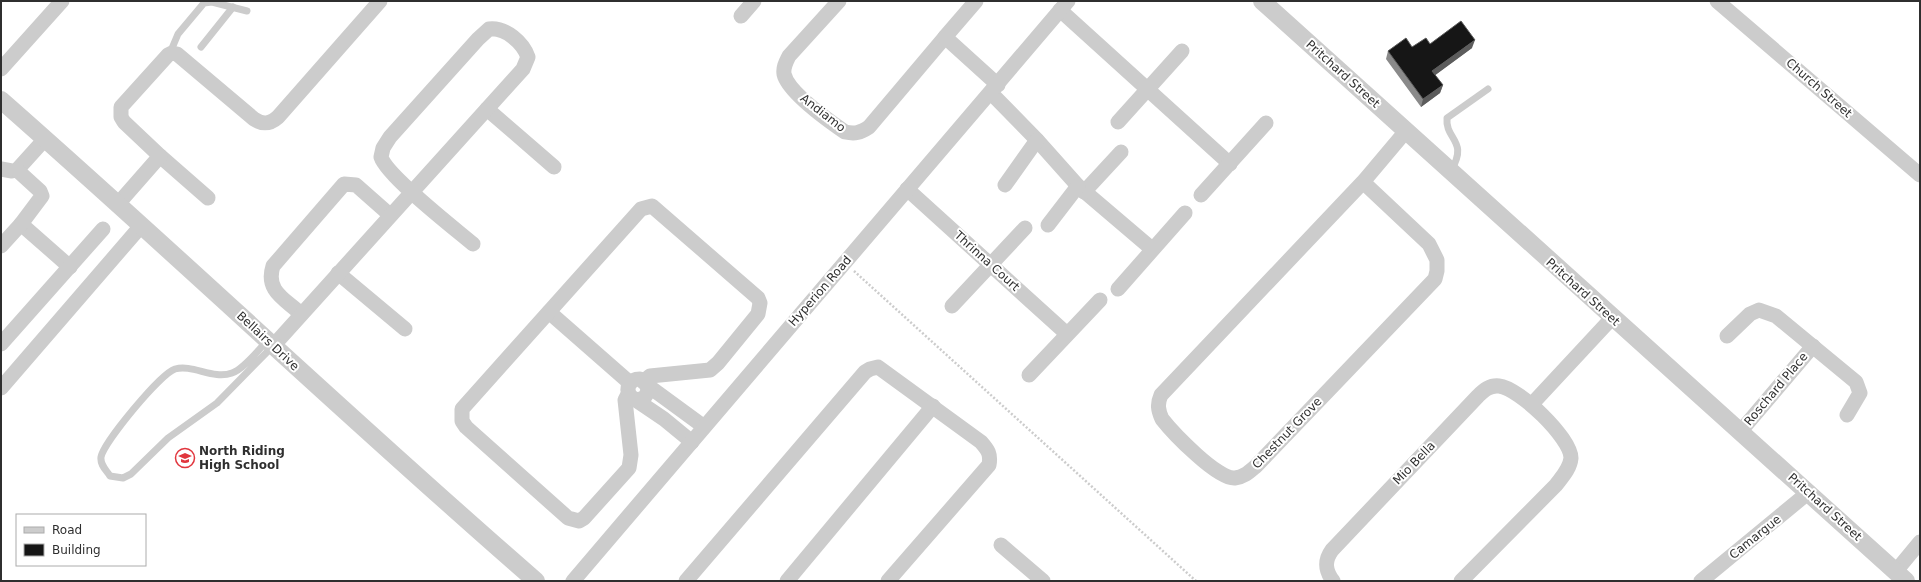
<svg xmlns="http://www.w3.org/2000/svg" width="1921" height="582" font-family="'DejaVu Sans',sans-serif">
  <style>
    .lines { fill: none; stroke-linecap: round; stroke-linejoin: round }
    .path { stroke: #ccc; stroke-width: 2.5; stroke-dasharray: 2 2; stroke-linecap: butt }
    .service { stroke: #ccc; stroke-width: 7 }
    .minor { stroke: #ccc; stroke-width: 15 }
    .tertiary { stroke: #ccc; stroke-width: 18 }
    .wall { fill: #8a8a8a }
    .shaded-wall { fill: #5c5c5c }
    .building { fill: #161616; stroke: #5c5c5c }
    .labels { text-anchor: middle; stroke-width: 4; stroke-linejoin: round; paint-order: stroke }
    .street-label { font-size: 12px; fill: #2f2f2f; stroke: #fff }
    .poi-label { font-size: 12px; font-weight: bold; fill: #2f2f2f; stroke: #fff; text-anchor: start }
  </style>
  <rect width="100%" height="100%" fill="#fff"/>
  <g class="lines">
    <path class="path" d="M854 271 1196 581"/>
    <g class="service">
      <path d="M201 47 233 7"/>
      <path d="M170 53 178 34 204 3 212 2 247 11"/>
      <path d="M1451 171C1469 140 1445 140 1447 118L1488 89"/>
      <path d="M268 340C259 349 244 369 232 373 213 380 193 364 175 369 160 374 104 442 101 457 100 465 106 470 110 476L123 478 131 474 168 438 217 403 274 345"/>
    </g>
    <g class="minor">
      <path d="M839 1 789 56C786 62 783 67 784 74 788 92 829 121 845 132 855 134 860 133 869 127L945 37"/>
      <path d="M976 1 945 37 998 85"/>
      <path d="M1717 1 1920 175"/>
      <path d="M1060 10 1230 164"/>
      <path d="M741 16 754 1"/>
      <path d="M1 69 62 1"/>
      <path d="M991 93 1037 140 1078 186 1152 249"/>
      <path d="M487 109 554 167"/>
      <path d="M1118 122 1182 51"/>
      <path d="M160 156 208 198"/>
      <path d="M1 169 12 171 17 170 45 139"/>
      <path d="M1363 182 1429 244 1437 260V271L1435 279 1256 466C1249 472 1244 477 1235 478 1218 480 1173 433 1162 419 1158 410 1157 404 1161 395L1363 182 1406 131"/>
      <path d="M1005 185 1037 140"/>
      <path d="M907 189 1067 334"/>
      <path d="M1084 192 1121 152"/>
      <path d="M1201 195 1266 123"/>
      <path d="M117 205 160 156 124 122 121 117V107L168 55 172 53 177 54 254 119C263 125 270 124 278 117L380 1"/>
      <path d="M21 224 70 267"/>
      <path d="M1048 225 1078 186"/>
      <path d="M1 246 21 224 42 196 40 191 17 170"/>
      <path d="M338 273 405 329"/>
      <path d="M1118 289 1185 213"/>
      <path d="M952 306 1025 228"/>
      <path d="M549 312 630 383"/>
      <path d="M301 314C285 299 265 291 273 266L344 184 356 185 390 215"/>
      <path d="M1727 336 1750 314 1759 310 1776 316 1856 382 1860 393 1847 415"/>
      <path d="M1 344 103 229"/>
      <path d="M274 345C357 253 440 161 523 69L528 57C523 43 506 27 489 29L478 39 390 137 383 148 381 157C387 176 454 228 473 244"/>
      <path d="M1029 375 1100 300"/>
      <path d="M647 385 703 426"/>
      <path d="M1 388 141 226"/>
      <path d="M628 394 625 400 631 455 629 468 584 518 579 521 568 518 466 427 462 421V409L641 209 652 206 758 298 760 303 758 314 718 363 710 370 650 376 644 381"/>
      <path d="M637 400 644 398 648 392 647 385 640 379C630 379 625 387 630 396L664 419 692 442"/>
      <path d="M1532 404 1612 318"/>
      <path d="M1740 432 1813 346"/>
      <path d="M1001 545 1043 581"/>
      <path d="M1896 571 1920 542"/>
      <path d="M573 581 1068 1"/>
      <path d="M686 581 865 372 870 369 878 367 981 442C988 450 991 454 989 465L888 581"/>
      <path d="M787 581 933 406"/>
      <path d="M1333 581C1325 570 1324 561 1332 550L1478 396C1484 390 1490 385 1499 386 1519 388 1571 438 1571 458 1570 469 1562 477 1556 485L1461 581"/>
      <path d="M1701 581 1809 492"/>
    </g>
    <g class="tertiary">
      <path d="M1262 1 1906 581"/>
      <path d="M1 100C181 258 355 424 536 581"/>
    </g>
  </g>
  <path class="wall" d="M1430 44 1472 48 1435 75 1443 85 1440 93 1421 107 1386 59 1388 51Z"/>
  <g class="shaded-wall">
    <path d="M1475 40 1472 48 1430 79 1432 71Z"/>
    <path d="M1443 85 1440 93 1421 107 1423 99Z"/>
  </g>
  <path class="building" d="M1461 21 1475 40 1432 71 1443 85 1423 99 1388 51 1406 38 1412 47 1426 38 1430 44Z"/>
  <defs>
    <g id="school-ring" transform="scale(1)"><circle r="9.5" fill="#fff" stroke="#e1363e" stroke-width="1.5"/><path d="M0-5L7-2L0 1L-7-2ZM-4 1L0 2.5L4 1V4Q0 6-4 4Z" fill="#e1363e"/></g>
  </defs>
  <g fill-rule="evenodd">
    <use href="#school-ring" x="185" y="458"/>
  </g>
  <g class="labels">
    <g class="street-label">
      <text transform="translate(1343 74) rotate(42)" y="4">Pritchard Street</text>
      <text transform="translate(1819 88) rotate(41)" y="4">Church Street</text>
      <text transform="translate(823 113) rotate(38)" y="4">Andiamo</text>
      <text transform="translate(987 261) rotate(42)" y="4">Thrinna Court</text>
      <text transform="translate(820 291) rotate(-49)" y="4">Hyperion Road</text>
      <text transform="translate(1583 292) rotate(42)" y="4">Pritchard Street</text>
      <text transform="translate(268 341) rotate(43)" y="4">Bellairs Drive</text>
      <text transform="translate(1776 389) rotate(-50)" y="4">Roschard Place</text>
      <text transform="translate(1287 433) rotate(-46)" y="4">Chestnut Grove</text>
      <text transform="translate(1414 463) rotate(-46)" y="4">Mio Bella</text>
      <text transform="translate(1825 507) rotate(42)" y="4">Pritchard Street</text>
      <text transform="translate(1755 537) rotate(-39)" y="4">Camargue</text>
    </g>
    <g class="poi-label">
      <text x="199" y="455">North Riding<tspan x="199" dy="14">High School</tspan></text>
    </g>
  </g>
  <rect width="1921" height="582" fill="none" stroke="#2f2f2f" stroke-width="4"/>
  <rect x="16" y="514" width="130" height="52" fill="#ffffff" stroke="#acacac"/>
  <rect x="24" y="527" width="20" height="6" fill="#cccccc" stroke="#acacac"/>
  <text x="52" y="534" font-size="12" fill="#2f2f2f">Road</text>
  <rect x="24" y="544" width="20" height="12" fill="#161616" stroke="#acacac"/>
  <text x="52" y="554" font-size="12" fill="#2f2f2f">Building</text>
</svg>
